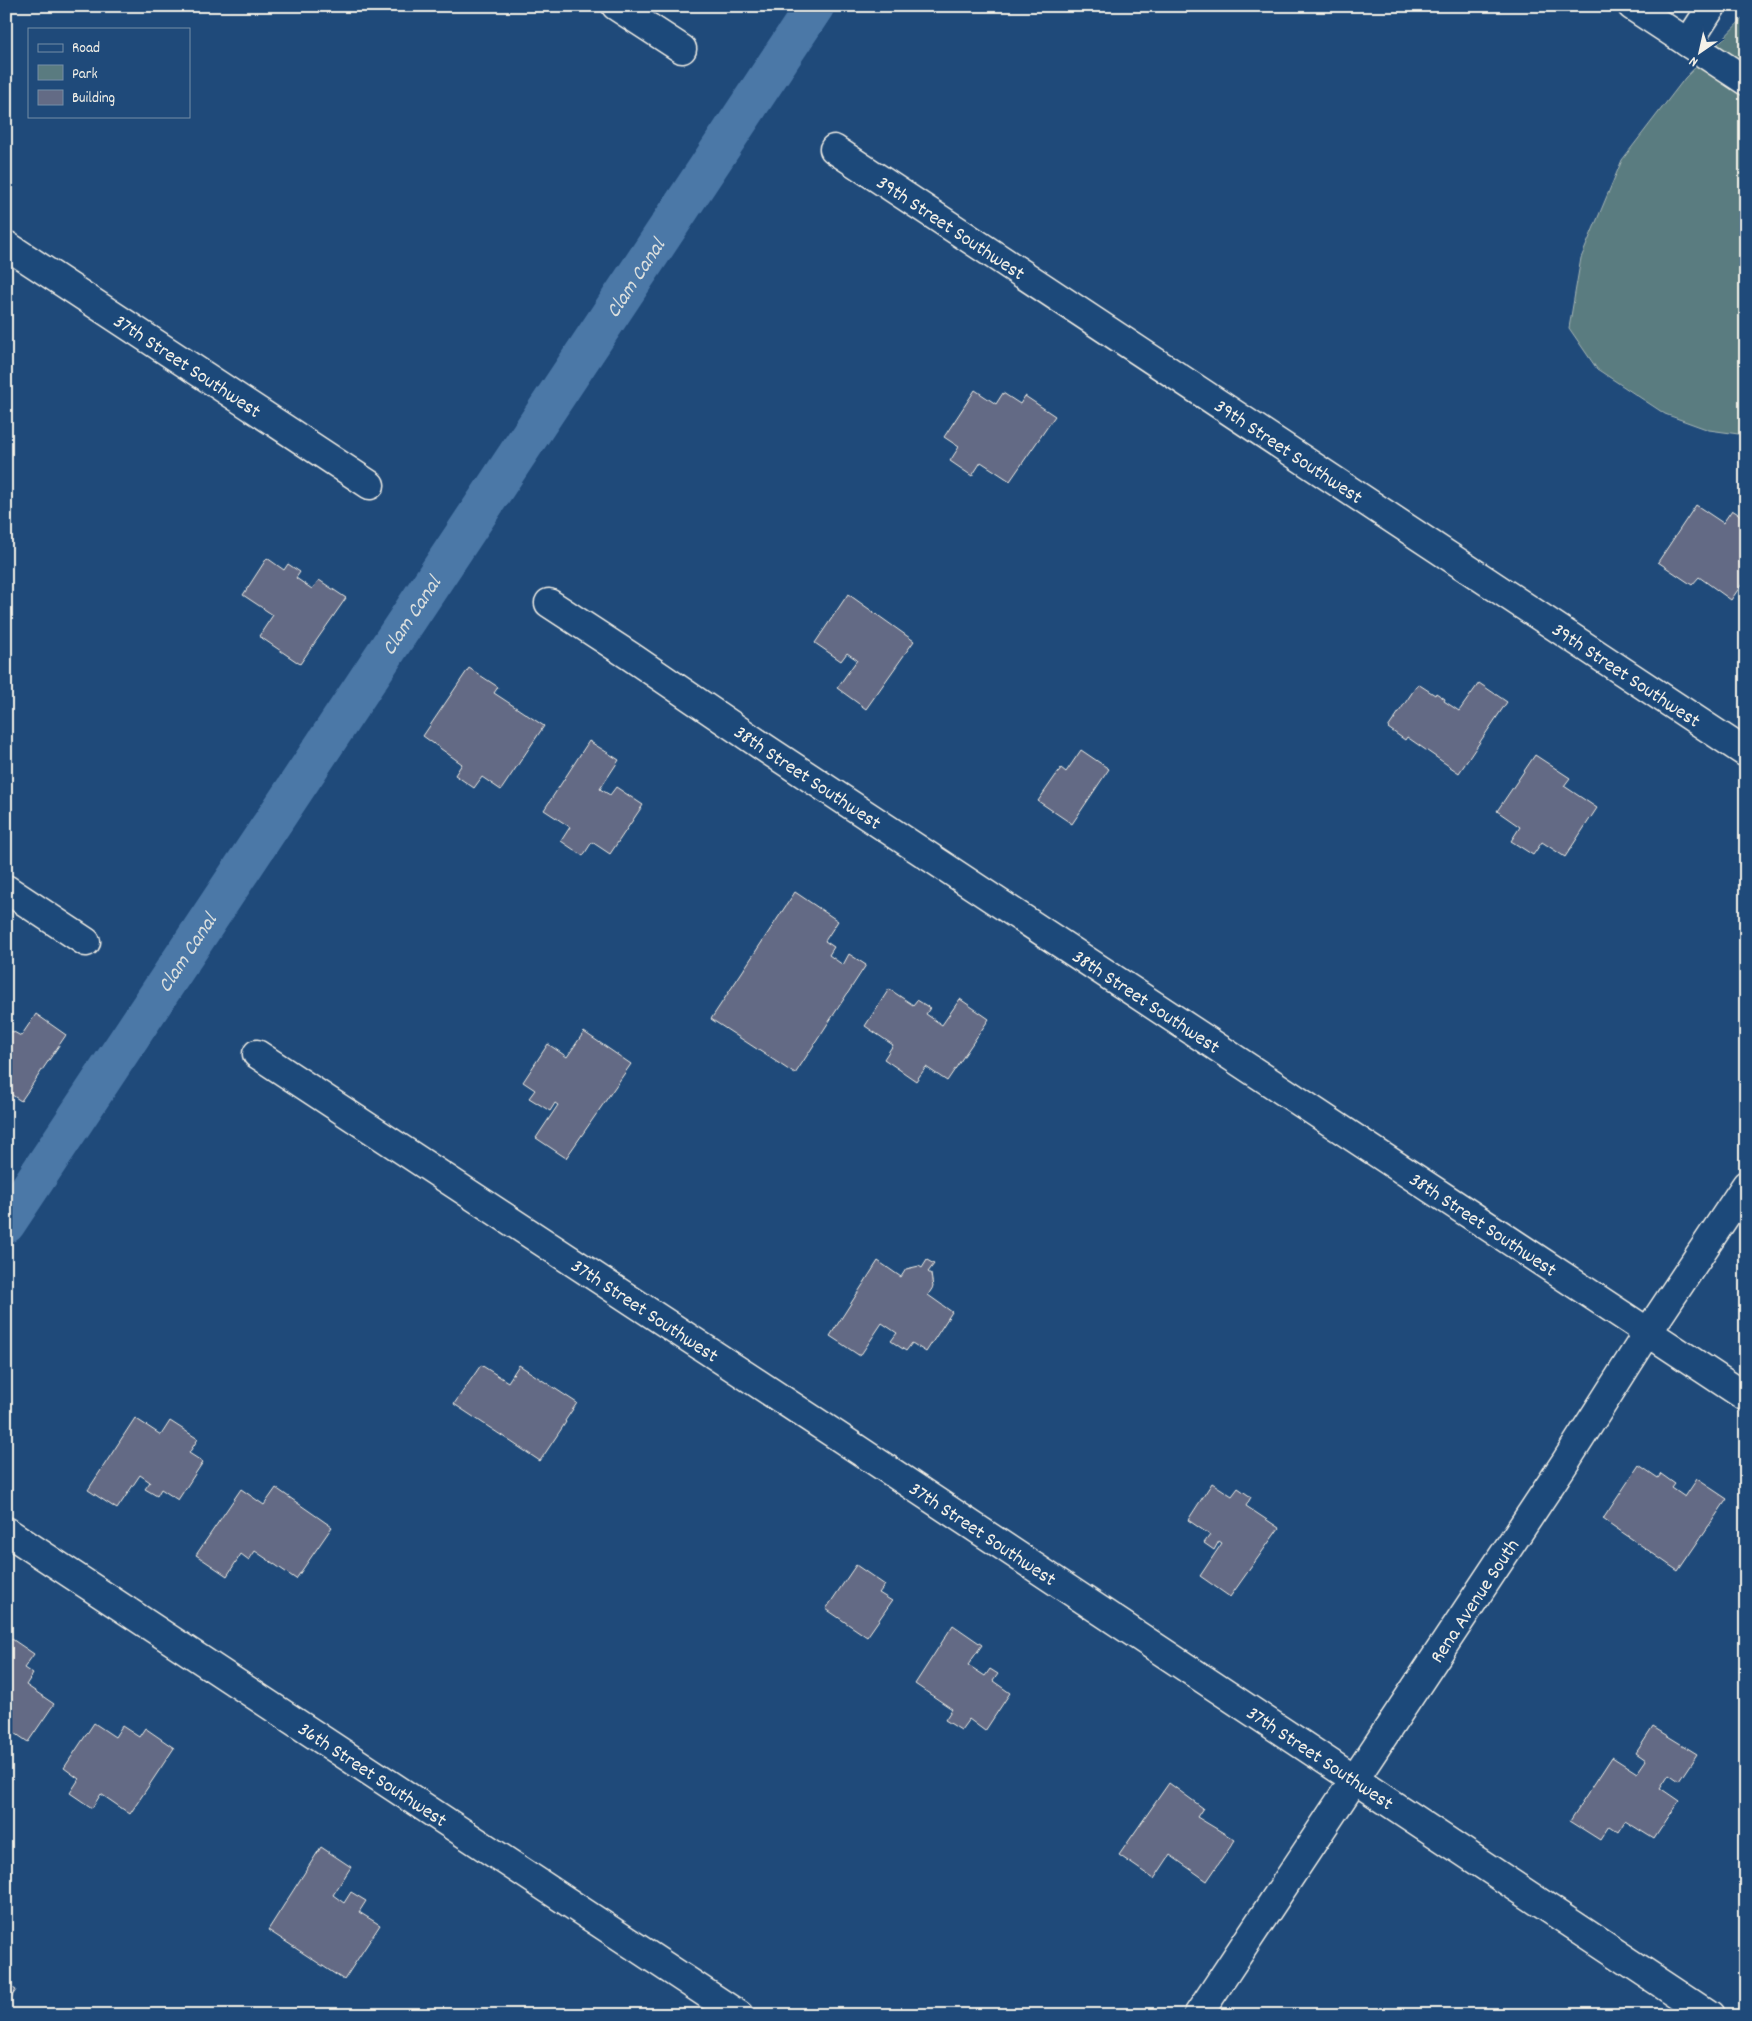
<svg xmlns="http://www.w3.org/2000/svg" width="1752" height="2021" font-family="Dekko,sans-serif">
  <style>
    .green { fill: #5a7b80; stroke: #a7b6b4 }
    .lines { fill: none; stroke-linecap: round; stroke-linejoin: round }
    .canal { stroke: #4c78a7; stroke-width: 39 }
    .building { fill: #636b85; stroke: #f4f1e8 }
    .minor-casing { stroke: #f4f1e8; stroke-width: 31 }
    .minor { stroke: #1f4a7a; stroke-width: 28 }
    .labels { text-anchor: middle; stroke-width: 4; stroke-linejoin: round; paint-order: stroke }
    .street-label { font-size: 20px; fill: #f4f1e8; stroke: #1f4a7a }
    .water-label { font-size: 21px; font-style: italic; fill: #dbdfde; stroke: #1f4a7a }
  </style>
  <rect width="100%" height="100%" fill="#1f4a7a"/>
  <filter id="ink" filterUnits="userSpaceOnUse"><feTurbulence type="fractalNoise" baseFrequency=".02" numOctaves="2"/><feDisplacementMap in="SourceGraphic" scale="10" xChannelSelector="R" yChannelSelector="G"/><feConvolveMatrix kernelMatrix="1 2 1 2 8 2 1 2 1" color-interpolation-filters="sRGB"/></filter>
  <g filter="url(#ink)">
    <path class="green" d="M1746 15V435L1709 430 1665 414 1597 369 1569 328 1581 258 1622 160 1685 78Z"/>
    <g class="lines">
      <path class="canal" id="s1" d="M6 1224 815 6"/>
    </g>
    <g class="building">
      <path d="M975 390 996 404 1003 393 1020 404 1025 396 1055 416 1010 481 981 462 972 476 950 461 959 447 944 437Z"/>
      <path d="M1696 505 1723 523 1732 510 1746 519V578L1731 600 1699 577 1692 585 1658 562Z"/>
      <path d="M267 558 284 570 288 564 300 572 296 578 312 589 319 580 346 598 300 664 259 636 273 615 243 595Z"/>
      <path d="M848 594 914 641 866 709 837 688 857 660 847 653 841 661 815 643Z"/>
      <path d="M469 668 498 687 494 693 544 726 501 790 482 777 474 788 455 775 462 764 423 736Z"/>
      <path d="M1479 683 1507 702 1459 773 1407 737 1405 740 1388 728 1418 684 1435 695 1436 693 1445 699 1444 701 1459 711Z"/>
      <path d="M589 741 619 760 600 789 610 795 616 787 643 805 610 854 592 842 583 856 561 841 570 827 544 810Z"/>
      <path d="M1081 750 1109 769 1072 824 1038 801 1061 768 1066 772Z"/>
      <path d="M1535 755 1570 778 1564 786 1597 808 1565 857 1542 842 1533 855 1511 841 1520 827 1497 811Z"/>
      <path d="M795 892 838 921 825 941 834 947 829 955 843 965 849 954 866 965 795 1074 711 1019Z"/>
      <path d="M889 989 913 1005 917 1000 930 1008 926 1014 942 1025 960 999 989 1019 947 1081 926 1067 916 1081 884 1059 893 1045 865 1026Z"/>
      <path d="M36 1014 66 1035 21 1101 6 1091V1038L12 1031 21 1036Z"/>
      <path d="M584 1032 631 1064 566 1158 536 1138 558 1105 555 1103 550 1111 529 1098 535 1090 523 1082 548 1044 567 1057Z"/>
      <path d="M927 1260 934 1264 928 1272 931 1274 933 1287 928 1295 952 1312 926 1352 912 1343 906 1351 891 1341 897 1333 882 1323 860 1356 830 1336 878 1261 901 1277 906 1269 919 1266 922 1268Z"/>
      <path d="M481 1365 508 1382 519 1365 577 1403 565 1421 566 1422 540 1461 454 1404Z"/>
      <path d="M135 1418 161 1435 170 1421 198 1439 189 1453 203 1462 178 1500 161 1489 157 1496 145 1489 150 1482 140 1475 117 1509 88 1490Z"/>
      <path d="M1639 1465 1658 1478 1661 1474 1675 1484 1672 1488 1685 1497 1697 1479 1727 1499 1678 1571 1603 1519Z"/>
      <path d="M1212 1483 1232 1496 1238 1488 1251 1497 1246 1506 1279 1528 1230 1597 1200 1576 1222 1543 1219 1541 1214 1550 1204 1543 1210 1535 1188 1520Z"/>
      <path d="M276 1488 332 1527 296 1579 255 1551 249 1560 241 1554 227 1576 196 1555 241 1489 264 1505Z"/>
      <path d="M856 1565 885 1585 879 1593 892 1601 867 1637 826 1609Z"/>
      <path d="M953 1625 982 1645 968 1665 985 1676 990 1669 998 1674 993 1681 1010 1693 985 1731 969 1719 961 1730 945 1720 952 1709 915 1684Z"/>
      <path d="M6 1635 34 1654 24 1668 33 1674 26 1685 54 1704 28 1742 9 1729 6 1733Z"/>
      <path d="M94 1723 115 1737 122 1726 139 1737 145 1728 174 1748 130 1814 101 1794 92 1808 70 1793 79 1779 64 1768Z"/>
      <path d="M1653 1727 1697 1754 1679 1781 1669 1774 1660 1788 1679 1801 1654 1839 1625 1821 1618 1832 1609 1826 1600 1840 1570 1821 1612 1757 1637 1773 1646 1760 1636 1753Z"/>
      <path d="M1169 1783 1203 1808 1197 1817 1235 1840 1207 1881 1170 1855 1154 1879 1119 1855Z"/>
      <path d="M321 1847 351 1867 333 1895 344 1903 351 1892 366 1901 359 1912 380 1925 344 1980 268 1930Z"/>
      <path d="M6 1984 16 1990 6 2005Z"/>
    </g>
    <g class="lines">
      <g class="minor-casing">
        <g id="minor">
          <path d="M616 6 682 49"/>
          <path d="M1632 6 1746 81"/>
          <path d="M1688 43 1712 6"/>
          <path id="s2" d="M834 149 1746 753"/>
          <path id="s3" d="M6 245 370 485"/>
          <path id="s4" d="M549 603 630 656 765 748 1746 1397"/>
          <path d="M6 889 86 942"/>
          <path id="s5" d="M257 1054 836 1435 1709 2015"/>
          <path id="s6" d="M6 1531 739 2015"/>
          <path id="s7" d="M1198 2015 1566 1461 1648 1332 1746 1185"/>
        </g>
      </g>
      <use href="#minor" class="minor"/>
    </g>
  </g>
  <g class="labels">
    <g class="street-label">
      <text dy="7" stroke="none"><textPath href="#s2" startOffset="141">39th Street Southwest</textPath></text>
      <text dy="7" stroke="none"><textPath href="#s3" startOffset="218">37th Street Southwest</textPath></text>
      <text dy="7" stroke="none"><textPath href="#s2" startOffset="546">39th Street Southwest</textPath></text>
      <text dy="7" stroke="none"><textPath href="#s2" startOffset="951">39th Street Southwest</textPath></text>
      <text dy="7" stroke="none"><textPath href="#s4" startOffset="312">38th Street Southwest</textPath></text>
      <text dy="7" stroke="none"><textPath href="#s4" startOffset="718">38th Street Southwest</textPath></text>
      <text dy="7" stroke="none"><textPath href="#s4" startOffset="1122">38th Street Southwest</textPath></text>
      <text dy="7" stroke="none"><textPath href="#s5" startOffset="465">37th Street Southwest</textPath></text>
      <text dy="7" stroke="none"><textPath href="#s5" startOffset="870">37th Street Southwest</textPath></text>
      <text dy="7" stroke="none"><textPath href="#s7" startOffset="498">Rena Avenue South</textPath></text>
      <text dy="7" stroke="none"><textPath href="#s5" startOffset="1275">37th Street Southwest</textPath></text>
      <text dy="7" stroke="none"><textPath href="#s6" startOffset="440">36th Street Southwest</textPath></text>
    </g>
    <g class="water-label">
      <text dy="7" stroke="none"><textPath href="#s1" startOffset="1136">Clam Canal</textPath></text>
      <text dy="7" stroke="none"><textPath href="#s1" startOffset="731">Clam Canal</textPath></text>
      <text dy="7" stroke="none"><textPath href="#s1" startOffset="326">Clam Canal</textPath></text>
    </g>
  </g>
  <rect width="1752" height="2021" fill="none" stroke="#1f4a7a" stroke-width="25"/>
  <rect x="12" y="12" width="1727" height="1996" fill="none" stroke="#f4f1e8" stroke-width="2" filter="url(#ink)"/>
  <rect x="28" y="28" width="162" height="90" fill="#1f4a7a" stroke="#748da6"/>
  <rect x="38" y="44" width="25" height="8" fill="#1f4a7a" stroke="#748da6"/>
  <text x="72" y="52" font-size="15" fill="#f4f1e8">Road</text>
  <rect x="38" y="65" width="25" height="15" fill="#5a7b80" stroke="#748da6"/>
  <text x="72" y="78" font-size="15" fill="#f4f1e8">Park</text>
  <rect x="38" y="90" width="25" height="15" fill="#636b85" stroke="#748da6"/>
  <text x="72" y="102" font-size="15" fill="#f4f1e8">Building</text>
  <g transform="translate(1700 52) rotate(214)" stroke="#1f4a7a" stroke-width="4" paint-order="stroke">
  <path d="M0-4L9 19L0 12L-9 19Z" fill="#f4f1e8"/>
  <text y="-8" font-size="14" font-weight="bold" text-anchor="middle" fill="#f4f1e8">N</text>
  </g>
</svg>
